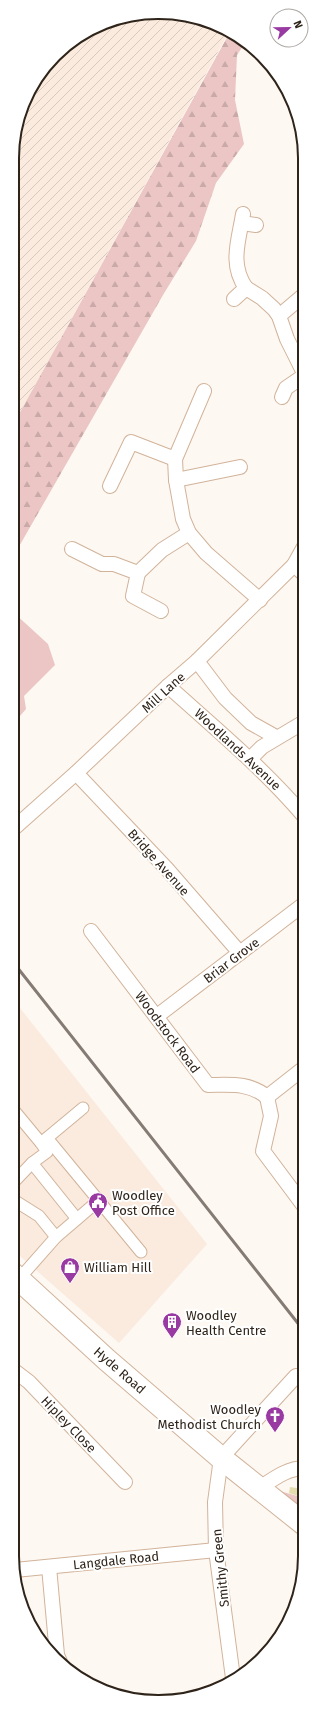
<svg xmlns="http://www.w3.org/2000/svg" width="317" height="1714" font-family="'Fira Sans',sans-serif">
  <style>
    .built { fill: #faebde }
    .industrial { fill: url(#industrial-furrows) }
    .forest { fill: url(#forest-firs) }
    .park { fill: #ebc6c4 }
    .water { fill: #e4dcac }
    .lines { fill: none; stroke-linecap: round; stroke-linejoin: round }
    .pedestrian-casing { stroke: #d1b39a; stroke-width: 13 }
    .minor-casing { stroke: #d1b39a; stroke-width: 16 }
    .primary-casing { stroke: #d1b39a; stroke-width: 24 }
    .pedestrian { stroke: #fff; stroke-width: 11 }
    .minor { stroke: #fff; stroke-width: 14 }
    .primary { stroke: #fff; stroke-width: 22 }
    .rail { stroke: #847b74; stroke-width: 3 }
    .labels { text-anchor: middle; stroke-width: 4; stroke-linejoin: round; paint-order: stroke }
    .street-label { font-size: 13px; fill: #2f241a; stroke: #fff }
    .poi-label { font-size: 13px; fill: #2f241a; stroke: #fff; text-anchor: start }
    .rim { fill: none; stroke: #2f241a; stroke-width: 2 }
  </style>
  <defs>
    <pattern id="industrial-furrows" width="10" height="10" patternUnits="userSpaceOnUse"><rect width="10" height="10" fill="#faebde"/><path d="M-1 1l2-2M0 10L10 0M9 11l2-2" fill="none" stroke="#d7c9be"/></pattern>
    <pattern id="forest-firs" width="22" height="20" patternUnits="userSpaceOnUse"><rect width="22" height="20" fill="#ebc6c4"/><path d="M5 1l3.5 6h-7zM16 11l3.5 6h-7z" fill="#caaaa8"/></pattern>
  </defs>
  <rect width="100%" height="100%" fill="#fef8f3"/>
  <path class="built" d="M12 998 207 1244 119 1343 12 1249Z"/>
  <path class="industrial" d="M177 13 223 27 229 32 13 425V140L32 85 69 42 120 17Z"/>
  <g class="forest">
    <path d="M230 32 245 43 237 55 235 100 244 144 216 183 196 241 163 295 13 557V425Z"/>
    <path d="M280 1491 304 1498V1514Z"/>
  </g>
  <path class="park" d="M13 612 48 644 55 665 24 696 26 709 13 724Z"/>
  <path class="water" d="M290 1487 304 1489V1498L289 1493Z"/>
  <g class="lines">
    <g class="pedestrian-casing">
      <g id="pedestrian">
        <path d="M12 1108 41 1143 83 1108"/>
        <path d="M47 1138 141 1252"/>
        <path d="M32 1163 77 1219"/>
        <path d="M12 1184 32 1163 47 1152 41 1143"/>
        <path d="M12 1199 39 1216 56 1237"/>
        <path d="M19 1279 56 1237 98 1201"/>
      </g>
    </g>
    <g class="minor-casing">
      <g id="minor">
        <path d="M243 214C239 240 229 264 246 288"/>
        <path d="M242 223 256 225"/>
        <path d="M234 299 246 288 262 298 274 309 279 316 287 339 305 375"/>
        <path d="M279 316 305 294"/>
        <path d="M204 391 175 459 176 480 183 519 189 533 206 553 260 600"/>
        <path d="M282 397 286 388 305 375"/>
        <path d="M176 480 240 467"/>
        <path d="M110 486 131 442 175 459"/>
        <path d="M72 549 102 564H114L138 573 162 550 189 533"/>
        <path d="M294 565 304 574"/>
        <path d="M138 573 133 596 161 611"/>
        <path d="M197 661 225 698 251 723 276 737"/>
        <path d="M168 686C215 728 263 768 304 816"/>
        <path d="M250 759 262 747 304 722"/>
        <path d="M76 773 167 869 240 953"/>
        <path d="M13 829 76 773 168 686 197 661 294 565 304 547"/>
        <path d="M91 931 208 1085C229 1085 249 1082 267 1097"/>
        <path d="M157 1016 304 904"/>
        <path d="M267 1097 271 1116 263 1151 304 1206"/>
        <path d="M267 1097 304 1068"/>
        <path d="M12 1369 29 1382 125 1482"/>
        <path d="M258 1489C272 1480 287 1468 304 1468"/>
        <path d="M49 1567 57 1655 60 1662"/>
        <path d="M15 1570 216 1550"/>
        <path d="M233 1678 216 1550 215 1502 221 1458 296 1376"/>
      </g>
    </g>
    <g class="primary-casing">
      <path id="primary" d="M12 1273 107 1360 221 1458 304 1524"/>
    </g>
    <use href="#pedestrian" class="pedestrian"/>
    <use href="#minor" class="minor"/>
    <use href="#primary" class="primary"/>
    <path class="rail" d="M13 962 304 1331"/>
  </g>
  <defs>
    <g id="civic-pin" transform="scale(1)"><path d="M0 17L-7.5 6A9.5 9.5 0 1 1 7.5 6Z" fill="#993aa3" stroke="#fff"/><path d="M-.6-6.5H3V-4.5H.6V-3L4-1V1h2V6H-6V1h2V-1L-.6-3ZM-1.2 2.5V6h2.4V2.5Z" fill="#fff"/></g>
    <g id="shop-pin" transform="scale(1)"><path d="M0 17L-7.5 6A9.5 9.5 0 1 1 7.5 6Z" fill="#993aa3" stroke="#fff"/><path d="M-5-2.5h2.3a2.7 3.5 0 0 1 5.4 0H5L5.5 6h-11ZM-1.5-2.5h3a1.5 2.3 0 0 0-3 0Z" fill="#fff"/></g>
    <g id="building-pin" transform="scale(1)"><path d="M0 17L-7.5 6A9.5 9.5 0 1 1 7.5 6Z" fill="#993aa3" stroke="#fff"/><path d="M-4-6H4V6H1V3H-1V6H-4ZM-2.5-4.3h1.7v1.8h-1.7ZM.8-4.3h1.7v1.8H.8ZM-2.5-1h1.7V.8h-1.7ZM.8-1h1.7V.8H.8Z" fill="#fff"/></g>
    <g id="church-pin" transform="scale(1)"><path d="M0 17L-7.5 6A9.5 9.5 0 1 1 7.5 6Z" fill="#993aa3" stroke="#fff"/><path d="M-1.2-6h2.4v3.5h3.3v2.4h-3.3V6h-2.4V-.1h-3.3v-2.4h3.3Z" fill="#fff"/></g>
  </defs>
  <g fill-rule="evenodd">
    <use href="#civic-pin" x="98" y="1202"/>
    <use href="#shop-pin" x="70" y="1267"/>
    <use href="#building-pin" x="172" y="1322"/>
    <use href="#church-pin" x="275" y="1416"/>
  </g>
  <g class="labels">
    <g class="street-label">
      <text transform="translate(163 692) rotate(-42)" y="5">Mill Lane</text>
      <text transform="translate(238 749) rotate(43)" y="5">Woodlands Avenue</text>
      <text transform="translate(159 862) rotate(48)" y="5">Bridge Avenue</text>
      <text transform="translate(231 960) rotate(-37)" y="5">Briar Grove</text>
      <text transform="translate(168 1032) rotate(53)" y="5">Woodstock Road</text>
      <text transform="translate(120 1370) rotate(41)" y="5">Hyde Road</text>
      <text transform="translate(69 1424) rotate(46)" y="5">Hipley Close</text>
      <text transform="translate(116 1560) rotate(-6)" y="5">Langdale Road</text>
      <text transform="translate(220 1568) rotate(-96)" y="5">Smithy Green</text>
    </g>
    <g class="poi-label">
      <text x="112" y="1200">Woodley<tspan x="112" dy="15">Post Office</tspan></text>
      <text x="84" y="1272">William Hill</text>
      <text x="186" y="1320">Woodley<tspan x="186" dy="15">Health Centre</tspan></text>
      <text x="261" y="1414" text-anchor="end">Woodley<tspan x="261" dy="15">Methodist Church</tspan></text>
    </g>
  </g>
  <path d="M0 0H317V1714H0ZM158 19H159A139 139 0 0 1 298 158V1556A139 139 0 0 1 159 1695H158A139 139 0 0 1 19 1556V158A139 139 0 0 1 158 19Z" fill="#fff" fill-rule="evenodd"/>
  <path class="rim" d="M158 19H159A139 139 0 0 1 298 158V1556A139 139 0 0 1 159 1695H158A139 139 0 0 1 19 1556V158A139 139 0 0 1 158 19Z"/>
  <g transform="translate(289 28) rotate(68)"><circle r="19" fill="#ffffff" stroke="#aca7a3"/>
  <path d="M0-3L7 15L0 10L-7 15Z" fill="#993aa3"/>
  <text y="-6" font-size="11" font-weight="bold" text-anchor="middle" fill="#2f241a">N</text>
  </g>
</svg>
